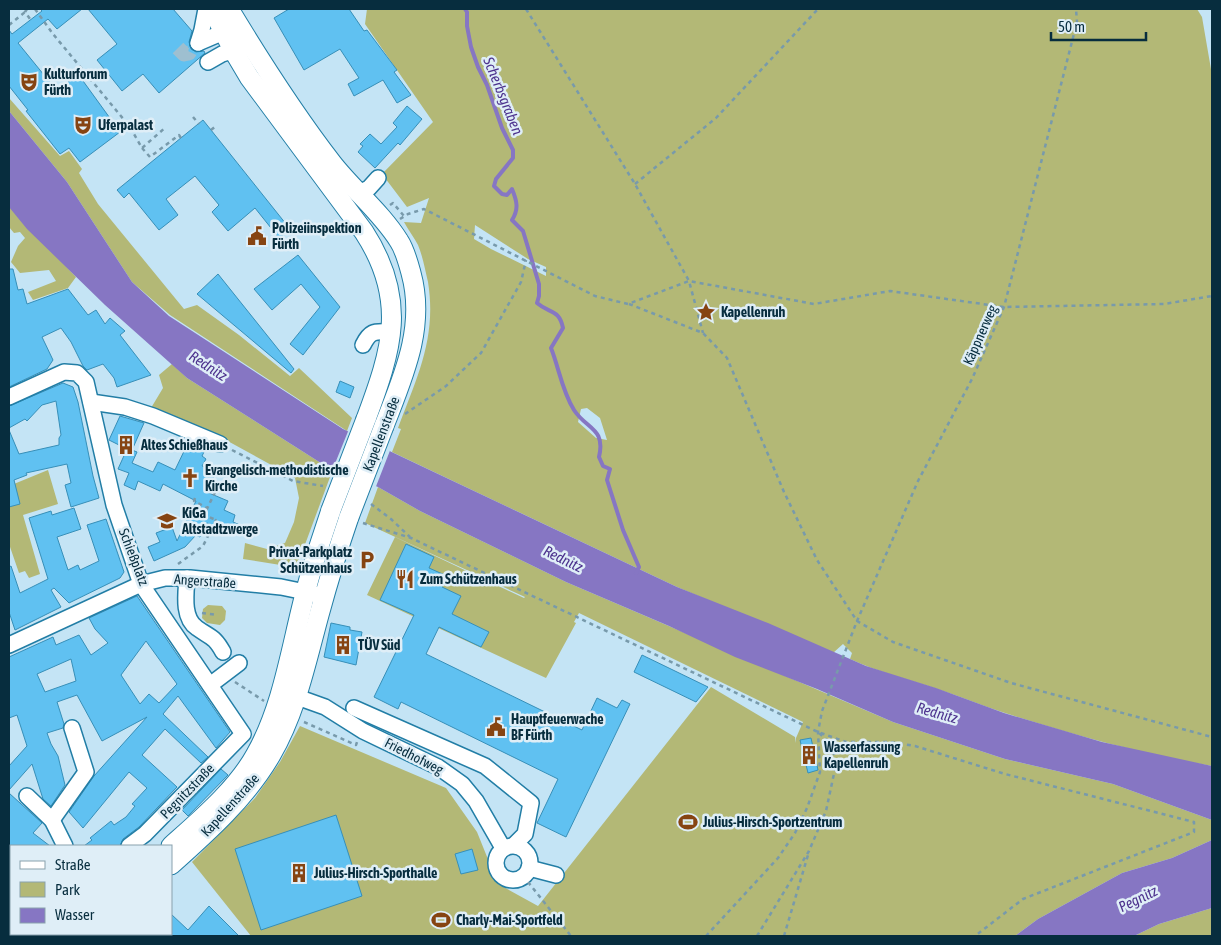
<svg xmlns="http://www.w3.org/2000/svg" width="1221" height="945" font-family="'Asap Condensed',sans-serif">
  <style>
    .green { fill: #b3b876; fill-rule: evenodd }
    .water { fill: #8676c3 }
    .pier { fill: #c4e4f5 }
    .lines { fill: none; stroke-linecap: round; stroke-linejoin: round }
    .stream { stroke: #8676c3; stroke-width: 4 }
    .building { fill: #60c1f1; stroke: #378fb8; fill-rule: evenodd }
    .minor-tunnel { stroke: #9ebfd0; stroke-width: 15; stroke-dasharray: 15 8; stroke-linecap: butt }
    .minor-casing { stroke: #227ea6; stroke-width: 18 }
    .major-casing { stroke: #227ea6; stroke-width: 21 }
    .path { stroke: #789aab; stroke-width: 2.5; stroke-dasharray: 4 4; stroke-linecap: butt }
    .minor { stroke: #fff; stroke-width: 15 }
    .major { stroke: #fff; stroke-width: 19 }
    .major-bridge-casing { stroke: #227ea6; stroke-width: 21; stroke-linecap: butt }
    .major-bridge { stroke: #fff; stroke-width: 19 }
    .labels { text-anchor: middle; stroke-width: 5; stroke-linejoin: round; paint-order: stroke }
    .poi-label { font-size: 14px; font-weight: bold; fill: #072d3e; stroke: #dfeef7; text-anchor: start }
    .street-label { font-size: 14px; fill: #072d3e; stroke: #dfeef7 }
    .water-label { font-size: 15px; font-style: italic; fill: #4d338e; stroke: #dfeef7 }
  </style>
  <rect width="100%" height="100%" fill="#c4e4f5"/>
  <g class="green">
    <path d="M367 9H1197L1202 17 1212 75V766C1142 754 1073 735 1005 713 982 706 960 696 937 689 908 679 877 672 850 659L852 653 843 644 833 653 677 587 392 452 401 429 398 428C417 377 437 338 428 282 425 270 423 257 418 245 414 237 408 230 404 222L421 223 429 198 407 207 382 174 433 122 365 24ZM475 225 528 259 546 267V276L491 249 474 239ZM587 408 600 418 607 440 596 438 578 422 581 409Z"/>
    <path d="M9 98 60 156 69 151 82 169 79 173 98 204 184 309 197 305 239 335 290 376 299 368 352 418 347 431 170 315 132 282 67 182 9 111Z"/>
    <path d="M9 206 76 277 68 288 33 300 28 292 56 281 49 270 20 273 11 262 18 246 25 238 20 232 14 233 9 227Z"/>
    <path d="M172 364 187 378 324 465 333 469 300 558 293 567 243 559 245 543 267 549 285 543 294 522 299 498 295 478 224 439 151 408 163 388 159 375Z"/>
    <path d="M48 470 58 504 23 515 40 574 29 578 25 571 19 573 9 544V486Z"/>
    <path d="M378 487 420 511 566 582 893 722 1005 759 1113 784 1212 820V840L1172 858 1122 873 1038 919 1015 936H251L192 862 255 798 280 762 300 726 446 788 477 832 498 884 538 906 711 687 795 737 796 743V738L803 722 579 613 574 622 576 623 546 678 367 595 395 537 524 598 525 597 365 523Z"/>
    <path d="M208 605 222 606 226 611 225 620 220 625 207 623 202 618 203 609Z"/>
    <path d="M1212 908V936H1134L1159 924Z"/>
  </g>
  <g class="water">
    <path d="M9 111 67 182 132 282 169 316 343 429 677 587 768 623 866 666 936 688 1004 713 1102 742 1212 766V820L1113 784 1005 759 893 722 817 689 735 657 669 626 566 582 420 511 378 487 324 465 187 378 105 305 27 229 9 207Z"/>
    <path d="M1212 840V908L1159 924 1134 936H1015L1038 919 1122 873 1172 858Z"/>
  </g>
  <path class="pier" d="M349 429 391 448 375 489 332 471Z"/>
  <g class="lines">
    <path class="stream" d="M465 9 467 12V26L471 47 478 67 487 85 502 128 513 150V158L496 179 494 186 502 194 507 195 512 189C517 201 519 209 512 220L523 231 539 284V296L537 303C550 314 559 309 563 328L551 348C559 368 562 391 574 410 586 429 606 428 599 457L603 466 610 469 607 480 623 530 639 567 636 573"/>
  </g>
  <g class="building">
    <path d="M40 9H82L57 29 48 19 18 43 57 91 78 74 120 132 80 162 69 148 60 154 26 111 28 110 9 86V30L12 34 42 11Z"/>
    <path d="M88 9H173L192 31 189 42 191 49 196 52 204 51 205 53 159 93 143 74 122 91 97 60 117 44Z"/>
    <path d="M289 9H349L364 31 367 30 397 70 394 72 411 95 397 103 383 80 354 96 348 84 359 78 340 49 304 70 274 18Z"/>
    <path d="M407 106 422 119 400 145 398 143 375 168 358 152 363 146 360 144 370 134 381 144 397 127 393 123Z"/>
    <path d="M203 120 290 229 279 238 255 208 228 231 212 212 219 205 195 176 166 199 178 215 159 230 129 193 124 198 117 190Z"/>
    <path d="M298 255 340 307 303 355 290 344 320 307 301 284 272 310 254 289Z"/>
    <path d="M9 269H13L18 290 23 289 27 304 68 289 88 315 96 310 105 324 110 318 125 331 120 335 151 375 117 387 114 378 103 364 87 370 83 366 71 342 61 328 42 337 53 360 47 369 9 387Z"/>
    <path d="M218 274 294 369 291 373 197 294Z"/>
    <path d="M340 381 354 387 350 398 336 392Z"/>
    <path d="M63 383 73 387 78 402 93 476 99 498 71 507 65 485 71 483 67 464 26 473 27 475 14 480 20 504 9 507V430L19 454 59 445V438L61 435 56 401 42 405 27 421 25 419 9 428V406Z"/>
    <path d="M120 416 144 423 132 450 137 452 132 463 153 472 158 462 175 470 187 445 204 452 202 456 206 459 202 466 216 472 209 487 211 488 209 493 228 501 224 510 235 515 233 522 240 525 235 535 207 523 200 537 196 535 185 547 154 561 148 547 160 542 156 533 172 527 177 541 196 501 163 484 160 491 138 481 135 490 124 485 129 473 118 469 127 449 109 440Z"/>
    <path d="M74 508 81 529 57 537 68 570 78 565 80 570 99 561 87 525 106 519 124 572 120 578 69 603 54 588 51 590 61 607 15 630 9 612V567L11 566 20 593 48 579 29 518 51 511 52 515Z"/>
    <path d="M406 544 434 557 429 568 447 576 442 587 461 596 452 614 489 632 481 647 439 627 426 654 582 730 597 698 617 708 622 700 630 704 566 837 537 823 558 779 401 702 398 709 374 697 414 615 380 600Z"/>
    <path d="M137 596 230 732 216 748 178 696 163 714 208 757 201 763 165 729 142 755 177 787 139 827 123 839 120 846H84L92 840 90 838 111 821 114 825 126 817 135 806 132 804 147 788 129 772 83 828 69 812 94 776 147 717 102 741 77 695 57 702 64 724 63 728 47 733 51 744 58 756 65 785 51 806 43 799 32 764 9 790V766L27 746 17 715 9 718V657L53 637 56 645 79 635 91 655 108 643 95 629 89 618ZM146 641 177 684 159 703 149 694 140 704 121 675ZM71 659 76 681 45 692 37 674Z"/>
    <path d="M331 623 350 627V630L362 632 356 665 324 657Z"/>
    <path d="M642 655 708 687 696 702 634 672Z"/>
    <path d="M811 738 818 770 808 773 800 740Z"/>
    <path d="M221 769 228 775 188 816 182 810Z"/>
    <path d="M9 793 42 823 33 833 50 846H9Z"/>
    <path d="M336 815 362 896 261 930 235 849Z"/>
    <path d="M472 849 478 870 461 874 455 854Z"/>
    <path d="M209 906 239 936H171V914L188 930Z"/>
  </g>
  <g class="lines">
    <path class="minor-tunnel" d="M178 48 184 54 189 53 191 49"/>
    <g class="minor-casing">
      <g id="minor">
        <path d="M198 43 233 28"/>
        <path d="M198 43 202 30 206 9"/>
        <path d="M208 62 222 54 242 48"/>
        <path d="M359 193 369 188 378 178"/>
        <path d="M363 345C371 329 376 332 391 332"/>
        <path d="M9 397 64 372 77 373 86 382 114 505 141 584 243 734 145 834 129 846"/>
        <path d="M91 402 125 407 153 416 220 444"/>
        <path d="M187 578C186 593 182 618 197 628 211 638 214 636 223 652"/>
        <path d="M9 645 141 584 165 578H190L281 587 315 594"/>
        <path d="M210 685 239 663"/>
        <path d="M286 693 325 707 363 731 438 767 462 784 476 801 503 848"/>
        <path d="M354 708 485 766 531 803 525 834 514 845"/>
        <path d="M27 796 52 820 65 846"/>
        <path d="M52 820 86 772 72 728"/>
        <circle cx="513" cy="863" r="17"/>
        <path d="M529 868 556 875"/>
        <path d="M9 879 11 882"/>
        <path d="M9 896 11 894"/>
        <path d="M132 934 135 936"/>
      </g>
    </g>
    <g class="major-casing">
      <g id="major">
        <path d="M212 9 233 50 249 77 364 232C408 300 392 349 366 419"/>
        <path d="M229 9C261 62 295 115 332 163 353 190 381 212 399 241 405 250 408 262 411 273 426 327 403 377 384 426"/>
        <path d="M171 846C200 820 237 789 256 754 283 706 291 647 305 594 312 565 322 538 331 510"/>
        <path d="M171 865C208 832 246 798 271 755 296 712 306 663 319 615 328 582 338 549 349 517"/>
        <path d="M60 936 64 934"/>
        <path d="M93 936 96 934"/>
      </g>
    </g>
    <g class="path">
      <path d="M27 9 25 12 30 19"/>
      <path d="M35 9 53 34 130 127 142 148 166 127"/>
      <path d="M526 9 635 184 689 281 703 333"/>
      <path d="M9 25 25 12 23 9"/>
      <path d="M193 117 199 124"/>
      <path d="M211 130 216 126"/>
      <path d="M142 148 150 157 179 135 181 138"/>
      <path d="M635 184 716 118 818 9"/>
      <path d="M390 205 393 203 404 216"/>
      <path d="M400 219 408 214 424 209 595 296 628 304 689 281 814 304 890 291 1004 307 1164 304 1212 296"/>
      <path d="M629 304 703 333 727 358 784 492 817 560 857 621 893 642 1011 683 1212 737"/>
      <path d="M405 414 446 386 481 353 521 282 526 260"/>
      <path d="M232 450 293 481 323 486"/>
      <path d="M211 486 213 483 218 486 204 515 216 520"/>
      <path d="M195 498 194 501 207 508"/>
      <path d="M371 504 391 519 410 537"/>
      <path d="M363 523 411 538 818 732 846 742H890L915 746 1005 774 1194 822V832L1023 899 975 936"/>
      <path d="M178 564 203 546 216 520 217 521"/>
      <path d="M202 613 217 615"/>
      <path d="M235 682 264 701"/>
      <path d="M304 722 356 745 357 742"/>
      <path d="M528 882 571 936"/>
      <path d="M706 936 778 858 795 833 807 808 820 772 818 732 822 711 857 621 918 481 972 379 1004 307 1077 22 1076 9"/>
      <path d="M757 936 809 851 826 811 835 769 833 746 819 733"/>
      <path d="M784 936 808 855"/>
    </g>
    <use href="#minor" class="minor"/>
    <use href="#major" class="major"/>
    <g class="major-bridge-casing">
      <g id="major-bridge">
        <path d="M331 510 366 419"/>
        <path d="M349 517 384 426"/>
      </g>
    </g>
    <use href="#major-bridge" class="major-bridge"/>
  </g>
  <defs>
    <g id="theatre-bare" transform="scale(1.5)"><path d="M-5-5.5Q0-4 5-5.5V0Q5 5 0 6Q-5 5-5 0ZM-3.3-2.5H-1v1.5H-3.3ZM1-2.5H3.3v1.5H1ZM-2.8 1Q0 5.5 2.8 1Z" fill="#864412" stroke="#dfeef7" stroke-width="2.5" paint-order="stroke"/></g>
    <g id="civic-bare" transform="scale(1.5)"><path d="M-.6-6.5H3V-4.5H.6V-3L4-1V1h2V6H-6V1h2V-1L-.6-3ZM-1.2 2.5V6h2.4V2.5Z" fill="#864412" stroke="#dfeef7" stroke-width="2.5" paint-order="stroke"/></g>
    <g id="sight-bare" transform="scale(1.5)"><path d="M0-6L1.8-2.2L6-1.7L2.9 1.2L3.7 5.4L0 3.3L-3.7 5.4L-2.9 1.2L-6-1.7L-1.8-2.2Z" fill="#864412" stroke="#dfeef7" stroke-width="2.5" paint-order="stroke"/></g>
    <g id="building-bare" transform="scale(1.5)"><path d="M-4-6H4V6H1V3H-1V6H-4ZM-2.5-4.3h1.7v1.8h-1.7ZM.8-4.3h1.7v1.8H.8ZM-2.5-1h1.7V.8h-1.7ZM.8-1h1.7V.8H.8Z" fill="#864412" stroke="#dfeef7" stroke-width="2.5" paint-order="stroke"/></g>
    <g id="church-bare" transform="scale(1.5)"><path d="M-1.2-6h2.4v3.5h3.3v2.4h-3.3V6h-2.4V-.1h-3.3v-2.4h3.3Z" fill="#864412" stroke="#dfeef7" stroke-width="2.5" paint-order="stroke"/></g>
    <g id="school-bare" transform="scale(1.5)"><path d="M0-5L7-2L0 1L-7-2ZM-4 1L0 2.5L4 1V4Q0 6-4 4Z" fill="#864412" stroke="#dfeef7" stroke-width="2.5" paint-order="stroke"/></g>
    <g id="parking-bare" transform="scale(1.5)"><path d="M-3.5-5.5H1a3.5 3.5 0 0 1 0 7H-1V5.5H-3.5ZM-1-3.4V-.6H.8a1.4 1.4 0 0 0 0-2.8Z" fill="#864412" stroke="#dfeef7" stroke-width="2.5" paint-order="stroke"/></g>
    <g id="restaurant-bare" transform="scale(1.5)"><path d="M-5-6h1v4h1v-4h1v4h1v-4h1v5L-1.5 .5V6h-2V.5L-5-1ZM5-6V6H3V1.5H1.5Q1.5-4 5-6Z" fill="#864412" stroke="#dfeef7" stroke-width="2.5" paint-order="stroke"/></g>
    <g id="stadium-bare" transform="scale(1.5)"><path d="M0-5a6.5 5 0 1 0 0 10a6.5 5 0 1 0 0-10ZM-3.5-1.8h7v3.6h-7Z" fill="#864412" stroke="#dfeef7" stroke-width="2.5" paint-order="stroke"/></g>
  </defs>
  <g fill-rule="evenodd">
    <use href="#theatre-bare" x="29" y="82"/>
    <use href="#theatre-bare" x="83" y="125"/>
    <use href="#civic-bare" x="257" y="236"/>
    <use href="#sight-bare" x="706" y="312"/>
    <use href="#building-bare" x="126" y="445"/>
    <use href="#church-bare" x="190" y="478"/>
    <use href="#school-bare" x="167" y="521"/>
    <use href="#parking-bare" x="367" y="560"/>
    <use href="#restaurant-bare" x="405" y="579"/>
    <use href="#building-bare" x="343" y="645"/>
    <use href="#civic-bare" x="496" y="727"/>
    <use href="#building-bare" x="809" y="755"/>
    <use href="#stadium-bare" x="688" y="822"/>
    <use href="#building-bare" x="299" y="873"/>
    <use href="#stadium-bare" x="441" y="920"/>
  </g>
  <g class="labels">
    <g class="poi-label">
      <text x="44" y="79">Kulturforum<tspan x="44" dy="16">Fürth</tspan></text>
      <text x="98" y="130">Uferpalast</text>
      <text x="272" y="233">Polizeiinspektion<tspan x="272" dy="16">Fürth</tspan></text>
      <text x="721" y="317">Kapellenruh</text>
      <text x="141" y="450">Altes Schießhaus</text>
      <text x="205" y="475">Evangelisch-methodistische<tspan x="205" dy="16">Kirche</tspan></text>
      <text x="182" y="518">KiGa<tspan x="182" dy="16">Altstadtzwerge</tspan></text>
      <text x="352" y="557" text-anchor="end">Privat-Parkplatz<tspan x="352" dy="16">Schützenhaus</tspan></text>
      <text x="420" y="584">Zum Schützenhaus</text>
      <text x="358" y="650">TÜV Süd</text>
      <text x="511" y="724">Hauptfeuerwache<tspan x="511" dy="16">BF Fürth</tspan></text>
      <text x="824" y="752">Wasserfassung<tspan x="824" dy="16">Kapellenruh</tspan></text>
      <text x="703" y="827">Julius-Hirsch-Sportzentrum</text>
      <text x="314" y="878">Julius-Hirsch-Sporthalle</text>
      <text x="456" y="925">Charly-Mai-Sportfeld</text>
    </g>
    <g class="street-label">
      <text transform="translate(980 335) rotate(-66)" y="5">Käppnerweg</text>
      <text transform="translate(381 434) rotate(-69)" y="5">Kapellenstraße</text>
      <text transform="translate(134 557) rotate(69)" y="5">Schießplatz</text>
      <text transform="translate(205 581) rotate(4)" y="5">Angerstraße</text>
      <text transform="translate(414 756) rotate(27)" y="5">Friedhofweg</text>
      <text transform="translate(187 791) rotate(-46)" y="5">Pegnitzstraße</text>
      <text transform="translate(230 805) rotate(-48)" y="5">Kapellenstraße</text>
    </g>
    <g class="water-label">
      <text transform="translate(503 96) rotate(68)" y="5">Scherbsgraben</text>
      <text transform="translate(208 366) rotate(33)" y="5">Rednitz</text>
      <text transform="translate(563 559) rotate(26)" y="5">Rednitz</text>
      <text transform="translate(937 713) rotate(16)" y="5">Rednitz</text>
      <text transform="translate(1138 899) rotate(-26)" y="5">Pegnitz</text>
    </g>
  </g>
  <rect width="1221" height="945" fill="none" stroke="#072d3e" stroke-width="20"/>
  <rect x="10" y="845" width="162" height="90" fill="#dfeef7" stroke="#89a1ad"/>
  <rect x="20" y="861" width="25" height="8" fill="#ffffff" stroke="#89a1ad"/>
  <text x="55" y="870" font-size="15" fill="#072d3e">Straße</text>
  <rect x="20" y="882" width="25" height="15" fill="#b3b876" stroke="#89a1ad"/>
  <text x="55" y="895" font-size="15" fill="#072d3e">Park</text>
  <rect x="20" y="908" width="25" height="15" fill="#8676c3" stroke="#89a1ad"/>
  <text x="55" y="920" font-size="15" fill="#072d3e">Wasser</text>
  <path d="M1051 32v8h95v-8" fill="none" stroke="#072d3e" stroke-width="2.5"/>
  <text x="1058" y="32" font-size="15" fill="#072d3e" stroke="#dfeef7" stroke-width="4" paint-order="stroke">50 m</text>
</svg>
